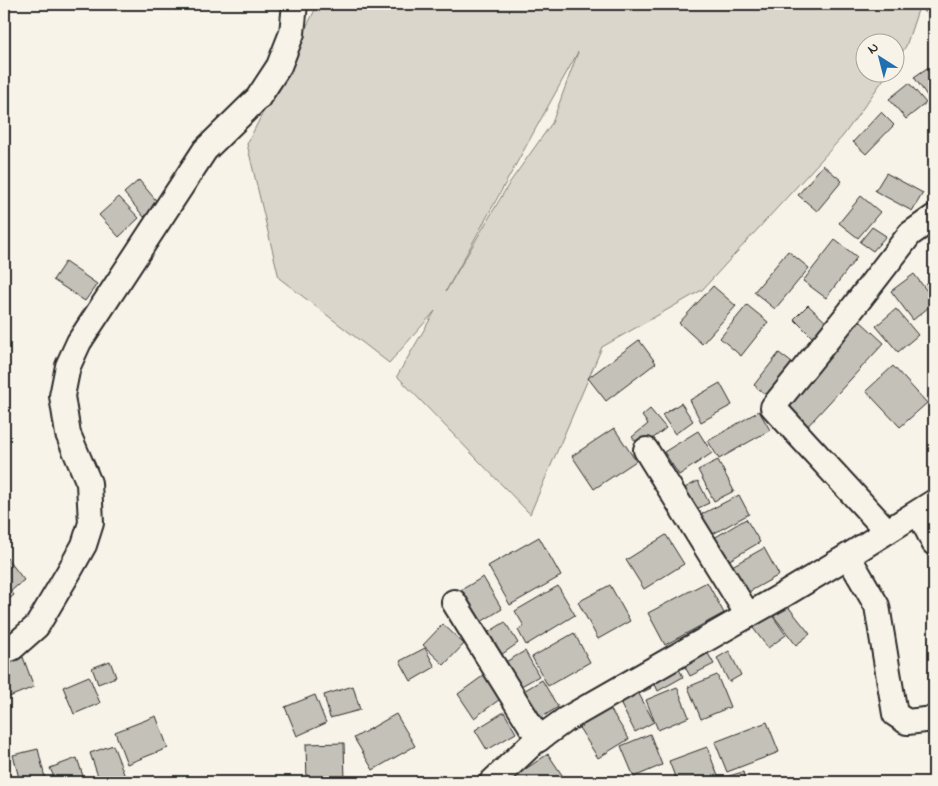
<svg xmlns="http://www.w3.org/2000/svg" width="938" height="786" font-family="'Indie Flower',sans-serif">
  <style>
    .green { fill: #dad6cc; stroke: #82807c; fill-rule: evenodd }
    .building { fill: #c4c1b9; stroke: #2b2b2b }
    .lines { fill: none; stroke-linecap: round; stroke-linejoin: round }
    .minor-casing { stroke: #2b2b2b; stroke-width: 28 }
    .minor { stroke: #f7f3e8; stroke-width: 24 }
  </style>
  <rect width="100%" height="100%" fill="#f7f3e8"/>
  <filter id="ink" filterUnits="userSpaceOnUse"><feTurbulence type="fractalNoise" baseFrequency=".02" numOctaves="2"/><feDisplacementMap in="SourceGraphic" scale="10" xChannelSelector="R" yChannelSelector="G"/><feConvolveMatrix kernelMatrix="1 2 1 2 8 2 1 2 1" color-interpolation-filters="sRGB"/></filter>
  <g filter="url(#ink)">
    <path class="green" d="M318 4H920L906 46 896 61V42H866V72L888 73 843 136 702 290 602 347 530 514 397 376 435 311 389 363 279 278 247 144ZM578 52 552 123 510 182 446 291Z"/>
    <g class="building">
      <path d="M928 4H934V17L923 11Z"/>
      <path d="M933 64 934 66V97L930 100 914 77Z"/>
      <path d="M909 83 926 103 906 119 889 99Z"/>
      <path d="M881 112 894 125 866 154 853 142Z"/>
      <path d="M823 165 842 181 817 211 798 195Z"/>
      <path d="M886 173 923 193 912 211 875 191Z"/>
      <path d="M139 180 159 204 144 217 124 193Z"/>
      <path d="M861 196 880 212 858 238 839 223Z"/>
      <path d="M119 197 139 218 119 237 99 215Z"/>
      <path d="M872 227 886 236 873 251 860 242Z"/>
      <path d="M835 240 857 257 826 298 803 281Z"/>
      <path d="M788 251 809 268 775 309 754 292Z"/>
      <path d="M65 262 97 284 85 301 53 280Z"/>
      <path d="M914 274 934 300V303L913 320 891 291Z"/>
      <path d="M934 278V295L926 285Z"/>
      <path d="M713 286 736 306 702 344 679 323Z"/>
      <path d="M747 305 768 322 741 356 720 338Z"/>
      <path d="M808 305 831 327 817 342 794 319Z"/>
      <path d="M896 309 918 335 898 352 876 326Z"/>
      <path d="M860 321 884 343 804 430 779 408Z"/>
      <path d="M639 340 656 363 606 401 588 378Z"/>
      <path d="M779 353 796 366 770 398 754 385Z"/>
      <path d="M893 366 927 403 900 427 866 391Z"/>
      <path d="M720 383 732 405 701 422 690 400Z"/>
      <path d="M681 403 693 421 675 434 662 415Z"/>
      <path d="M650 409 666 428 641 448 632 437 648 424 642 416Z"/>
      <path d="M759 411 770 430 719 459 708 441Z"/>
      <path d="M614 428 636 461 594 489 572 456Z"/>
      <path d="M698 431 712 453 679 475 664 452Z"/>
      <path d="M718 460 734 491 714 501 698 470Z"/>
      <path d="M698 481 709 503 692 511 681 490Z"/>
      <path d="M739 495 749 514 711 535 700 515Z"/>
      <path d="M746 519 760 542 728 561 714 538Z"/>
      <path d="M666 535 684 564 644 589 626 560Z"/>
      <path d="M539 537 561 576 510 605 488 566Z"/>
      <path d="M764 548 779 575 747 593 732 566Z"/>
      <path d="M7 558 24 580 11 591 14 595 4 604V561Z"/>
      <path d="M483 577 502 609 476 625 456 593Z"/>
      <path d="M707 582 724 613 665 645 648 613Z"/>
      <path d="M610 585 630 621 598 639 578 602Z"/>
      <path d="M558 586 575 615 526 645 518 630 524 626 515 611Z"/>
      <path d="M786 604 810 634 796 645 773 615Z"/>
      <path d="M772 615 786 635 768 648 753 628Z"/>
      <path d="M505 622 518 643 498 657 484 635Z"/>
      <path d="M443 624 464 644 444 665 423 645Z"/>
      <path d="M574 633 590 662 548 686 532 657Z"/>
      <path d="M425 648 435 667 411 681 400 661Z"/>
      <path d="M706 650 714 664 690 676 683 663Z"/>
      <path d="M525 651 539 676 516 689 502 664Z"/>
      <path d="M729 651 741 675 729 682 717 658Z"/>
      <path d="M23 657 34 687 4 699V665Z"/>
      <path d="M110 661 116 677 98 684 92 668Z"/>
      <path d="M678 667 683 677 658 691 653 680Z"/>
      <path d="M487 673 503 697 474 718 458 694Z"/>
      <path d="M717 675 730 707 701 719 688 687Z"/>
      <path d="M89 676 100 703 74 714 63 687Z"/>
      <path d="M542 680 558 707 539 719 522 692Z"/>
      <path d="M647 681 651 688 639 694 654 722 635 732 617 697Z"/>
      <path d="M353 686 360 710 330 718 324 695Z"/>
      <path d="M677 687 689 717 658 730 646 700Z"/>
      <path d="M315 695 326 723 297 736 285 707Z"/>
      <path d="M609 707 629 739 598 758 578 726Z"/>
      <path d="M504 712 516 733 487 750 475 730Z"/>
      <path d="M396 714 415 746 373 770 354 738Z"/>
      <path d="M156 716 168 748 127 764 115 732Z"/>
      <path d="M767 722 779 752 727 772 715 742Z"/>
      <path d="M650 734 662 765 634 777 621 746Z"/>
      <path d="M344 743 345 782H307L306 744Z"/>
      <path d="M113 745 127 782H100L90 753Z"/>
      <path d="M707 747 719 779 709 782H677L669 761Z"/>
      <path d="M38 749 46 782H20L13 755Z"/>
      <path d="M548 754 564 778 558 782H519L515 776Z"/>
      <path d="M77 758 84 779 77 782H56L50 768Z"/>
      <path d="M743 772 746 782H724L722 778Z"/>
    </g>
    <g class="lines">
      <g class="minor-casing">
        <g id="minor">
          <path d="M646 450 748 615"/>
          <path d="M919 513 934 543"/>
          <path d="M887 531 773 407 849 313 910 234 934 217"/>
          <path d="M848 556 877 606 895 714 907 722 934 719"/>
          <path d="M454 602 539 739"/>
          <path d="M4 651 12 648 37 626 70 570 84 545 91 523 89 483 68 434 62 396 68 366 79 342 205 150 258 98 279 66 292 33 295 4"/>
          <path d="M492 782 533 743 565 720 780 597 848 556 934 502"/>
        </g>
      </g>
      <use href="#minor" class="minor"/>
    </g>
  </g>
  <rect width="938" height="786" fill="none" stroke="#f7f3e8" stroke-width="20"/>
  <rect x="10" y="10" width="918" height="766" fill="none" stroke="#2b2b2b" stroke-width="2" filter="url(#ink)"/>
  <g transform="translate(880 58) rotate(324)"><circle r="24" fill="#f7f3e8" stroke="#a5a39c"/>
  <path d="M0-4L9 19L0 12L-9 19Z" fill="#1f6fb2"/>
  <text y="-8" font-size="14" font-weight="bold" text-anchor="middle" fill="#2b2b2b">N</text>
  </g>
</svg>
